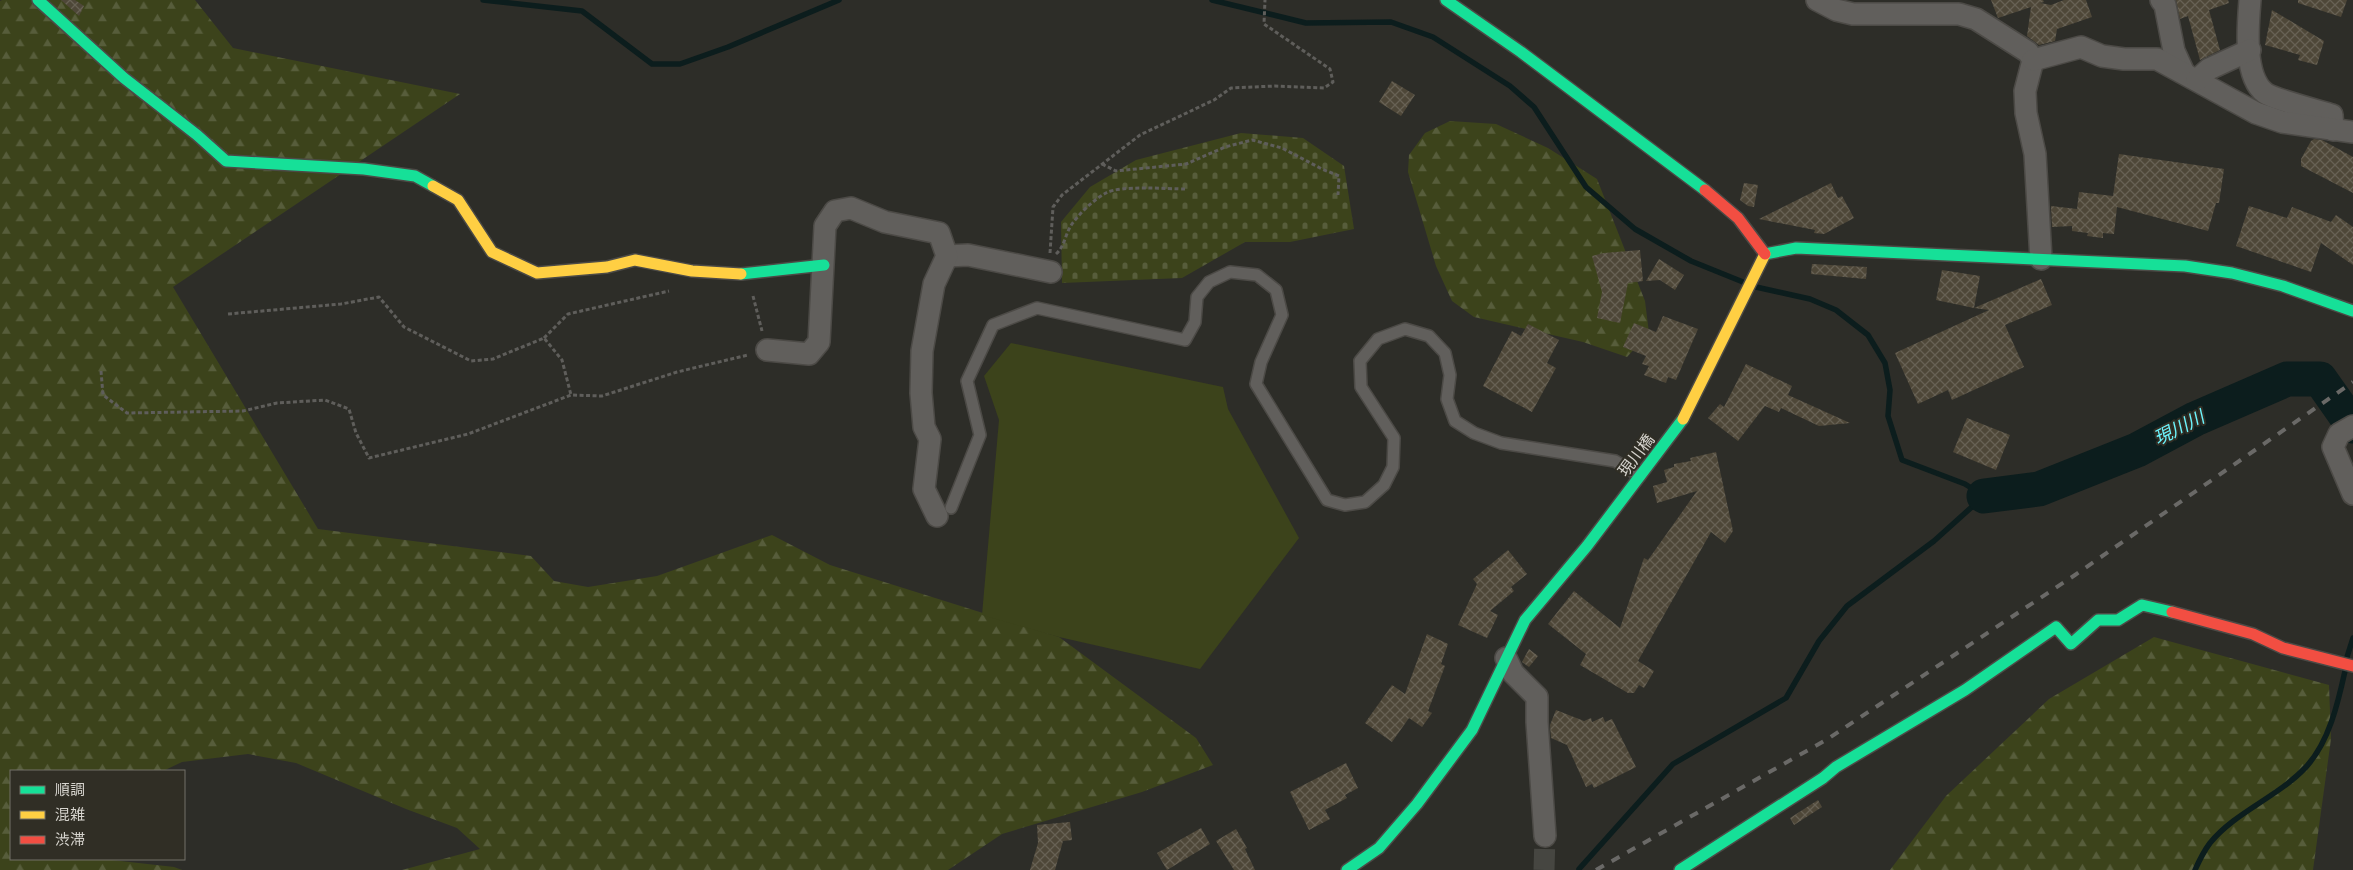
<svg xmlns="http://www.w3.org/2000/svg" width="2353" height="870" font-family="'Varela Round','Noto Sans JP',sans-serif">
  <style>
    .forest { fill: url(#forest-firs) }
    .cemetery { fill: url(#cemetery-stones) }
    .park { fill: #3c431b }
    .lines { fill: none; stroke-linecap: round; stroke-linejoin: round }
    .stream { stroke: #0c1d1d; stroke-width: 5.5 }
    .river { stroke: #0c1d1d; stroke-width: 35 }
    .building { fill: url(#building-cross-hatch) }
    .street-tunnel { stroke: #464641; stroke-width: 21; stroke-dasharray: 21 11; stroke-linecap: butt }
    .lane-casing { stroke: #4c4a46; stroke-width: 14 }
    .street-casing { stroke: #4c4a46; stroke-width: 24 }
    .fast-casing { stroke: #4c4a46; stroke-width: 14 }
    .slow-casing { stroke: #4c4a46; stroke-width: 14 }
    .jam-casing { stroke: #4c4a46; stroke-width: 14 }
    .path { stroke: #5f5e5b; stroke-width: 3; stroke-dasharray: 4 2.5; stroke-linecap: butt }
    .lane { stroke: #615f5c; stroke-width: 11 }
    .street { stroke: #615f5c; stroke-width: 21 }
    .fast { stroke: #16e098; stroke-width: 11 }
    .slow { stroke: #ffcf43; stroke-width: 11 }
    .jam { stroke: #f24e42; stroke-width: 11 }
    .rail { stroke: #6a6967; stroke-width: 4; stroke-dasharray: 9 9; stroke-linecap: butt }
    .labels { text-anchor: middle; stroke-width: 4; stroke-linejoin: round; paint-order: stroke }
    .street-label { font-size: 16px; fill: #d6d4ce; stroke: #302e25 }
    .water-label { font-size: 18px; font-style: italic; fill: #6df5fe; stroke: #302e25 }
  </style>
  <defs>
    <pattern id="forest-firs" width="22" height="20" patternUnits="userSpaceOnUse" patternTransform="scale(1.25)"><rect width="22" height="20" fill="#3c431b"/><path d="M5 1l3.5 6h-7zM16 11l3.5 6h-7z" fill="#575d3b"/></pattern>
    <pattern id="cemetery-stones" width="16" height="16" patternUnits="userSpaceOnUse" patternTransform="scale(1.25)"><rect width="16" height="16" fill="#3c431b"/><path d="M2 7V4a2 2 0 0 1 4 0v3zM10 15v-3a2 2 0 0 1 4 0v3z" fill="#575d3b"/></pattern>
    <pattern id="building-cross-hatch" width="8" height="8" patternUnits="userSpaceOnUse" patternTransform="scale(1.25)"><rect width="8" height="8" fill="#4e4738"/><path d="M0 0l8 8M0 8l8-8" fill="none" stroke="#676154"/></pattern>
  </defs>
  <rect width="100%" height="100%" fill="#2d2d28"/>
  <g class="forest">
    <path d="M2 0H195L233 48 460 94 173 287 318 529 531 556 554 581 588 587 657 576 772 535 830 565 1059 637 1196 738 1213 765 1142 792 1002 834 948 870H402L480 849 457 828 406 809 296 763 248 754 182 762 163 771H11V859H103L174 867 182 870H0V1Z"/>
    <path d="M1450 121 1496 124 1548 148 1597 179 1645 301 1649 333 1627 357 1583 342 1474 317 1452 301 1436 266 1408 172 1409 155 1425 133Z"/>
    <path d="M2154 637 2329 685 2331 739 2313 870H1890L1946 796 2049 699Z"/>
  </g>
  <path class="cemetery" d="M1241 133 1303 138 1344 166 1354 229 1290 242H1245L1182 278 1062 283 1061 222 1090 187 1136 160Z"/>
  <path class="park" d="M1011 343 1223 387 1228 409 1299 538 1200 669 1059 637 982 615 999 420 984 376Z"/>
  <g class="lines">
    <g class="stream">
      <path d="M483 0 582 11 652 64H680L728 47 839 0"/>
      <path d="M1212 0 1306 23 1391 22 1433 37 1510 86 1534 107 1586 187 1635 229 1691 261 1743 282"/>
      <path d="M2347 657 2353 638"/>
      <path d="M1579 869 1673 764 1786 698 1819 641 1847 606 1934 541 1984 496 1965 484 1902 460 1888 416 1890 390 1885 363 1868 335 1836 310 1810 299 1756 287"/>
      <path d="M2195 870C2199 861 2204 851 2210 843 2235 812 2278 797 2306 767 2329 742 2338 703 2345 671"/>
    </g>
    <path class="river" d="M1984 496 2039 489 2137 450 2195 419 2287 379H2320L2353 426"/>
  </g>
  <g class="building">
    <path d="M61 0H75L84 6 79 16Z"/>
    <path d="M1991 0H2043L2044 2 2040 3 2051 5 2064 0H2086L2092 17 2057 29 2055 41 2039 45 2027 36 2031 7 1998 18Z"/>
    <path d="M2176 0H2228L2229 3 2209 10 2220 50 2200 60 2188 16 2180 19Z"/>
    <path d="M2298 0H2347L2341 17 2298 3Z"/>
    <path d="M2272 10 2324 41 2317 65 2298 60 2300 55 2265 45Z"/>
    <path d="M1392 81 1415 95 1401 116 1379 102Z"/>
    <path d="M2314 139 2322 140 2353 157V193L2301 166V159L2311 141Z"/>
    <path d="M2119 154 2224 169 2219 203H2216L2208 231 2117 207 2114 234 2103 233V238L2087 236 2088 233 2072 231V226L2052 227 2051 206 2077 209 2079 192 2113 196Z"/>
    <path d="M1744 183 1758 185 1754 207 1748 206 1740 200Z"/>
    <path d="M1831 183 1838 198 1842 196 1854 218 1824 234 1814 233 1815 230 1759 219Z"/>
    <path d="M2249 206 2287 218 2292 207 2331 222 2336 215 2353 227V265L2321 243 2311 272 2236 246Z"/>
    <path d="M1640 250 1643 281 1628 283 1620 323 1597 318 1602 292 1592 256 1604 253Z"/>
    <path d="M1659 259 1684 275 1675 290 1660 280 1646 281Z"/>
    <path d="M1812 264 1867 267 1866 279 1811 274Z"/>
    <path d="M1942 270 1980 276 1974 308 1936 300Z"/>
    <path d="M2041 279 2052 305 2005 325 2024 367 1952 400 1948 390 1918 404 1895 353 1989 310 1974 308Z"/>
    <path d="M1663 316 1698 329 1676 380 1668 377 1666 383 1644 375 1649 366 1642 364 1646 356 1623 347 1634 323 1656 332Z"/>
    <path d="M1528 324 1559 340 1547 363 1556 368 1532 412 1483 386 1512 331 1521 336Z"/>
    <path d="M1746 364 1792 386 1788 395 1850 423 1819 426 1781 408 1779 412 1765 406 1738 441 1708 418 1720 404 1724 407Z"/>
    <path d="M1967 418 2010 435 1996 470 1953 452Z"/>
    <path d="M1716 452 1733 531 1725 543 1711 532 1638 661 1654 671 1644 688 1639 685 1634 693H1628L1580 665 1586 654 1548 624 1574 591 1620 628 1644 558 1648 560 1697 491 1657 503 1653 486 1667 482 1664 470 1674 467V464L1691 461 1690 458Z"/>
    <path d="M1508 550 1527 574 1511 587 1514 591 1490 611 1498 615 1487 638 1458 625 1477 584 1473 579Z"/>
    <path d="M1427 634 1448 644 1441 664 1445 666 1428 711 1432 713 1422 727 1409 718 1392 742 1365 723 1392 685 1405 694Z"/>
    <path d="M1529 649 1538 656 1529 667 1522 662Z"/>
    <path d="M1556 710 1584 721 1591 718 1592 722 1603 717 1605 722 1612 719 1636 767 1594 788 1592 784 1586 787 1567 745 1551 738 1550 725Z"/>
    <path d="M1346 763 1358 788 1345 795 1347 798 1325 810 1330 819 1309 830 1290 792Z"/>
    <path d="M1818 800 1822 807 1794 825 1790 818Z"/>
    <path d="M1070 822 1072 840 1063 841 1055 870H1030L1038 843 1037 825Z"/>
    <path d="M1201 828 1210 844 1167 870 1157 853Z"/>
    <path d="M1236 829 1247 848 1245 849 1255 870H1234L1216 841Z"/>
  </g>
  <g class="lines">
    <path class="street-tunnel" d="M1544 870 1545 836"/>
    <g class="lane-casing">
      <path id="lane" d="M951 508 980 435 967 381 993 325 1037 308 1185 340 1195 322 1197 297 1209 282 1230 272 1257 275 1276 290 1282 315 1261 362 1256 384 1327 500 1345 505 1365 502 1384 485 1393 467 1394 438 1361 387 1360 361 1378 339 1405 329 1429 336 1445 353 1450 375 1447 399 1455 421 1474 433 1501 443 1615 461 1640 476"/>
    </g>
    <g class="street-casing">
      <g id="street">
        <path d="M1817 0 1836 10 1853 14H1959L1976 19 2028 52 2033 60 2025 91 2026 113 2035 154 2041 259"/>
        <path d="M2161 0 2165 5 2174 51 2184 73"/>
        <path d="M2250 0C2248 25 2243 76 2265 93 2273 99 2319 111 2332 115L2333 130"/>
        <path d="M2033 60 2081 47 2102 56 2124 59H2157L2256 113 2282 122 2353 132"/>
        <path d="M2197 80 2209 69 2250 50"/>
        <path d="M947 256 968 255 1051 272"/>
        <path d="M767 350 809 354 819 342 825 226 835 211 851 208 885 222 939 233 947 256 934 284 922 351 921 393 924 427 930 439 924 489 937 516"/>
        <path d="M2353 426 2339 434 2333 447 2353 494"/>
        <path d="M1506 658 1513 673 1537 697V722L1545 836"/>
      </g>
    </g>
    <g class="fast-casing">
      <g id="fast">
        <path d="M38 0 124 78 197 135 226 161 364 169 415 176 433 186"/>
        <path d="M1446 0 1521 52 1705 190"/>
        <path d="M1765 254 1796 248 2185 266 2232 273 2283 286 2353 311"/>
        <path d="M741 274 824 265"/>
        <path d="M1347 870 1379 848 1417 804 1472 730 1525 620 1587 546 1683 419"/>
        <path d="M1680 870 1823 778 1836 767 1965 690 2056 627 2071 644 2098 620H2118L2142 605 2172 612"/>
      </g>
    </g>
    <g class="slow-casing">
      <g id="slow">
        <path d="M433 186 458 200 492 252 537 273 607 267 635 260 692 271 741 274"/>
        <path d="M1683 419 1765 254"/>
      </g>
    </g>
    <g class="jam-casing">
      <g id="jam">
        <path d="M1705 190 1738 218 1765 254"/>
        <path d="M2172 612 2253 634 2283 648 2353 666"/>
      </g>
    </g>
    <g class="path">
      <path d="M1102 164 1116 171 1186 164 1225 147 1252 140 1282 148 1322 169 1339 176 1338 195"/>
      <path d="M1050 253 1053 207 1062 195 1140 135 1214 100 1231 88 1275 86 1324 88 1333 82 1330 69 1264 24 1265 0"/>
      <path d="M1056 254C1065 246 1065 234 1072 224 1080 213 1093 200 1106 193 1120 185 1168 189 1186 189"/>
      <path d="M753 296 762 331"/>
      <path d="M228 314 341 304 379 297 404 327 471 361 493 359 544 338 562 360 571 395"/>
      <path d="M544 338 568 314 669 291"/>
      <path d="M101 371 103 395 127 413 243 411 277 403 325 400 349 409 356 433 369 458 468 434 571 395 602 396 677 372 748 355"/>
    </g>
    <use href="#lane" class="lane"/>
    <use href="#street" class="street"/>
    <use href="#fast" class="fast"/>
    <use href="#slow" class="slow"/>
    <use href="#jam" class="jam"/>
    <path class="rail" d="M1596 870 1826 740 2075 575 2353 382"/>
  </g>
  <g class="labels">
    <g class="street-label">
      <text transform="translate(1636 455) rotate(-53)" y="6">現川橋</text>
    </g>
    <g class="water-label">
      <text transform="translate(2179 428) rotate(-27)" y="6">現川川</text>
    </g>
  </g>
  <rect x="10" y="770" width="175" height="90" fill="#302e25" stroke="#727069"/>
  <rect x="20" y="786" width="25" height="8" fill="#16e098" stroke="#727069"/>
  <text x="55" y="795" font-size="15" fill="#d6d4ce">順調</text>
  <rect x="20" y="811" width="25" height="8" fill="#ffcf43" stroke="#727069"/>
  <text x="55" y="820" font-size="15" fill="#d6d4ce">混雑</text>
  <rect x="20" y="836" width="25" height="8" fill="#f24e42" stroke="#727069"/>
  <text x="55" y="845" font-size="15" fill="#d6d4ce">渋滞</text>
</svg>
